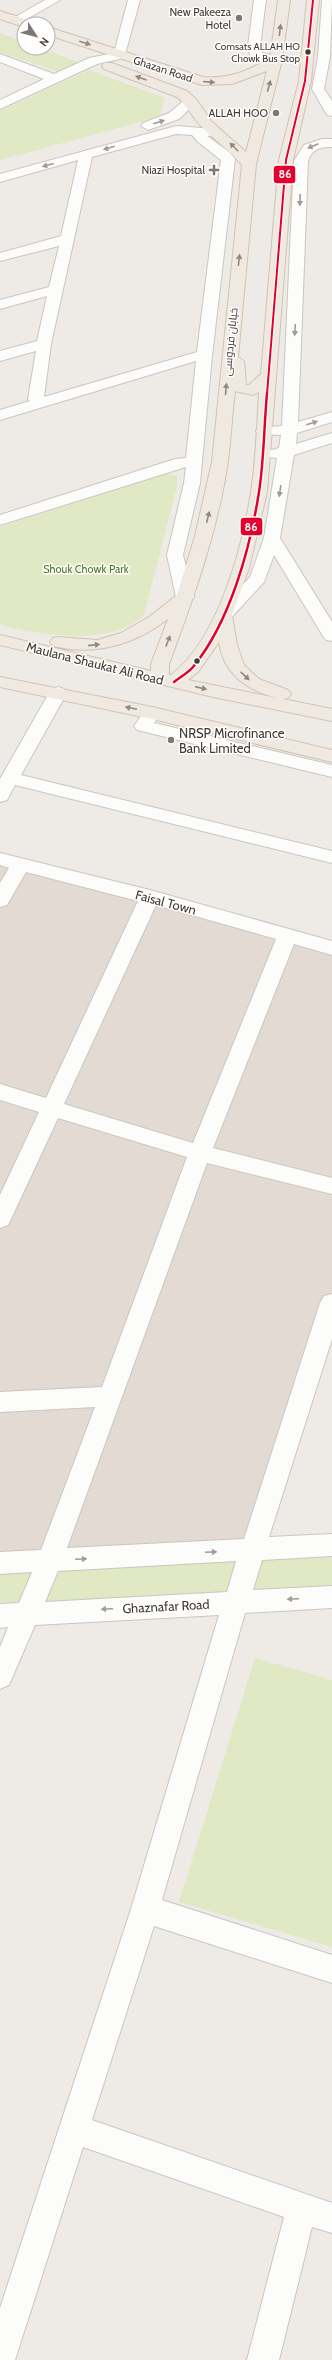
<svg xmlns="http://www.w3.org/2000/svg" width="332" height="2360" font-family="Cabin,Cairo,sans-serif">
  <style>
    .residential { fill: #e3dbd3 }
    .green { fill: #e0e9c4 }
    .lines { fill: none; stroke-linecap: round; stroke-linejoin: round }
    .minor-casing { stroke: #cac6c2; stroke-width: 2 }
    .major-casing { stroke: #d1c3b2; stroke-width: 2 }
    .minor { fill: #fcfcfb; fill-rule: evenodd }
    .major { fill: #f0e9e2; fill-rule: evenodd }
    .bus-1-far1-casing { stroke: #fff; stroke-width: 4 }
    .bus-1-casing { stroke: #fff; stroke-width: 5 }
    .bus-1-far1 { stroke: #e4002b; stroke-width: 2 }
    .bus-1 { stroke: #e4002b; stroke-width: 2.5 }
    .oneway { fill: #918982 }
    .oneway2 { fill: #a09b97 }
    .poi-dot { fill: #7f7872; stroke: #fff; stroke-width: 1.5 }
    .bus-dot { fill: #433a33; stroke: #fff; stroke-width: 1.5 }
    .labels { text-anchor: middle; stroke-width: 3; stroke-linejoin: round; paint-order: stroke }
    .far-bus-label { font-size: 10px; fill: #433a33; stroke: #fff; text-anchor: end }
    .far-poi-label { font-size: 11px; fill: #433a33; stroke: #fff; text-anchor: end }
    .far-street-label { font-size: 11px; fill: #433a33; stroke: #fff }
    .far-park-label { font-size: 11px; fill: #507625; stroke: #fff }
    .street-label { font-size: 13px; fill: #433a33; stroke: #fff }
    .poi-label { font-size: 13px; fill: #433a33; stroke: #fff; text-anchor: start }
    .line-badge { stroke: #fff; stroke-width: 1.5 }
    .badge-label { font-size: 11px; text-anchor: middle; font-weight: bold; fill: #fff }
  </style>
  <rect width="100%" height="100%" fill="#eeeae6"/>
  <path class="residential" d="M0 862 332 948V1303L252 1550 0 1563Z"/>
  <g class="green">
    <path d="M0 33 24 42V48H41L78 62 59 72 0 52Z"/>
    <path d="M89 70 165 98 159 117 0 160V111Z"/>
    <path d="M165 473 177 476V486L144 615C112 647 39 635 0 625V527Z"/>
    <path d="M332 1546V1593L0 1612V1563Z"/>
    <path d="M255 1658 332 1680V1947L179 1902Z"/>
  </g>
  <g class="lines">
    <g class="minor-casing">
      <g id="minor">
        <path d="M45 0H60L20 23H12L10 20Z"/>
        <path d="M128 0H140L124 58 97 64 0 109V100L44 79 0 62V54L54 74 89 58 114 53Z"/>
        <path d="M254 0H266L260 46 262 53 280 57 282 60 280 63 260 62 250 55 248 46Z"/>
        <path d="M322 0H332L330 57 324 89 332 101V116L327 115 312 89 318 57Z"/>
        <path d="M191 98 197 102 179 119 148 130 141 126 143 123 169 113 186 99Z"/>
        <path d="M176 126 215 129 217 132 215 135 207 136 229 152 235 159 212 356 200 483 183 555 194 597 191 601H179L176 597 167 555 184 483 186 467 0 525V515L175 459 186 458 196 361 0 420V410L30 401 28 399 36 351 0 361V351L37 341 47 296 0 309V300L49 287 59 246 0 261V253L61 236 78 160 0 182V174ZM176 134 192 135 198 142 221 160 197 352 44 397 51 344 92 157Z"/>
        <path d="M322 139H332V147C320 147 312 149 308 161L298 422 332 412V422L297 433 296 444 332 433V443L294 455 280 538 332 622V641L326 640 323 636 274 555 264 582 230 619H218L215 615 250 577 264 538 277 458 268 457 266 454 268 451 279 448 281 435 258 434 256 431 258 428 282 426 294 161 304 145Z"/>
        <path d="M58 687 64 689 67 693 21 775 332 851V863L15 785 7 800 0 802V779L49 693 52 689Z"/>
        <path d="M152 707 158 709 161 713 154 723 332 765V777L137 730 134 726 146 709Z"/>
        <path d="M0 853 150 890 332 941V955L294 944 213 1148 332 1178V1194L207 1163 67 1548 244 1539 320 1303 324 1296 332 1294V1339L269 1537 332 1534V1556L262 1560 253 1590 332 1586V1608L245 1613 162 1900 332 1955V1983L154 1926 92 2120 332 2203V2233L312 2227 279 2360H247L284 2217 83 2147 16 2357 15 2360H0V2308L131 1909 219 1615 35 1625 9 1685 0 1689V1647L8 1627 0 1628V1604L19 1603 32 1572 0 1574V1552L41 1550 95 1407 0 1412V1392L102 1387 187 1157 58 1118 11 1219 8 1225 0 1228V1195L39 1112 0 1100V1084L46 1098 138 901 26 872 7 905 0 907V883L9 868 0 865ZM156 905 276 939 193 1143 64 1104ZM236 1561 227 1592 45 1602 58 1571Z"/>
      </g>
    </g>
    <g class="major-casing">
      <g id="major">
        <path d="M278 0H290L282 60 256 164 238 357 244 361 246 385H249L261 374 279 160 299 81 307 0H319L311 81 293 160 267 492 249 568 232 615 237 645 244 665 259 679 288 690 291 694 288 698 283 699 332 709V721L213 697 0 645V635L151 671V664L168 619C134 645 95 656 53 646L50 642 53 638 59 637 97 640 121 633 149 617 177 595 195 536 212 462 242 165C230 151 216 141 203 128 193 119 188 106 177 97L104 69 102 66 104 63H112L187 91 196 99 212 122 246 152 267 71 232 84 202 85 48 35V27L203 77C229 79 248 71 270 58ZM235 391 253 395 259 392C257 425 256 460 251 492 242 550 218 639 171 675H169V664C193 599 218 531 228 461 231 438 232 414 235 391ZM219 642C224 675 247 690 277 698L188 680 198 672Z"/>
        <path d="M0 11 32 21 34 24H24V27L0 19Z"/>
        <path d="M0 677 152 707 332 750V762L152 719 0 687Z"/>
      </g>
    </g>
    <use href="#minor" class="minor"/>
    <use href="#major" class="major"/>
    <g class="bus-1-far1-casing">
      <path id="bus-1-far1" d="M267 394 286 160 305 81 313 0"/>
    </g>
    <g class="bus-1-casing">
      <path id="bus-1" d="M174 682C180 677 188 673 193 667 230 622 250 549 259 492 264 460 264 426 267 393"/>
    </g>
    <use href="#bus-1-far1" class="bus-1-far1"/>
    <use href="#bus-1" class="bus-1"/>
  </g>
  <defs><path id="oneway-solid" d="M-6-.8H1V-3.2L6.5 0L1 3.2V.8H-6Z"/></defs>
  <g class="oneway">
    <use href="#oneway-solid" transform="translate(280 30) rotate(-83)"/>
    <use href="#oneway-solid" transform="translate(85 43) rotate(18)"/>
    <use href="#oneway-solid" transform="translate(141 78) rotate(-160)"/>
    <use href="#oneway-solid" transform="translate(209 82) rotate(5)"/>
    <use href="#oneway-solid" transform="translate(269 86) rotate(-75)"/>
    <use href="#oneway-solid" transform="translate(234 147) rotate(-135)"/>
    <use href="#oneway-solid" transform="translate(239 260) rotate(-84)"/>
    <use href="#oneway-solid" transform="translate(226 389) rotate(-85)"/>
    <use href="#oneway-solid" transform="translate(208 517) rotate(-76)"/>
    <use href="#oneway-solid" transform="translate(168 641) rotate(-69)"/>
    <use href="#oneway-solid" transform="translate(94 645) rotate(-6)"/>
    <use href="#oneway-solid" transform="translate(245 676) rotate(43)"/>
    <use href="#oneway-solid" transform="translate(201 688) rotate(13)"/>
    <use href="#oneway-solid" transform="translate(131 708) rotate(-168)"/>
  </g>
  <g class="oneway2">
    <use href="#oneway-solid" transform="translate(159 122) rotate(-18)"/>
    <use href="#oneway-solid" transform="translate(313 146) rotate(157)"/>
    <use href="#oneway-solid" transform="translate(109 148) rotate(164)"/>
    <use href="#oneway-solid" transform="translate(48 165) rotate(165)"/>
    <use href="#oneway-solid" transform="translate(300 200) rotate(92)"/>
    <use href="#oneway-solid" transform="translate(295 330) rotate(93)"/>
    <use href="#oneway-solid" transform="translate(312 423) rotate(-18)"/>
    <use href="#oneway-solid" transform="translate(280 491) rotate(99)"/>
    <use href="#oneway-solid" transform="translate(211 1552) rotate(-3)"/>
    <use href="#oneway-solid" transform="translate(81 1559) rotate(-3)"/>
    <use href="#oneway-solid" transform="translate(293 1599) rotate(177)"/>
    <use href="#oneway-solid" transform="translate(107 1609) rotate(177)"/>
  </g>
  <g class="poi-dot">
    <circle cx="239" cy="18" r="4"/>
    <circle cx="276" cy="113" r="4"/>
    <path d="M212 164h4v4h4v4h-4v4h-4v-4h-4v-4h4z"/>
    <circle cx="171" cy="740" r="4"/>
  </g>
  <g class="bus-dot">
    <circle cx="308" cy="52" r="3.5"/>
    <circle cx="197" cy="661" r="3.5"/>
  </g>
  <g class="labels">
    <g class="far-bus-label">
      <text x="300" y="50">Comsats ALLAH HO<tspan x="300" dy="12">Chowk Bus Stop</tspan></text>
    </g>
    <g class="far-poi-label">
      <text x="231" y="16">New Pakeeza<tspan x="231" dy="13">Hotel</tspan></text>
      <text x="268" y="117">ALLAH HOO</text>
      <text x="205" y="174">Niazi Hospital</text>
    </g>
    <g class="far-street-label">
      <text transform="translate(163 69) rotate(18)" y="4">Ghazan Road</text>
      <text transform="translate(230 342) rotate(-84)" y="4">خیابان فردوسی</text>
    </g>
    <g class="far-park-label">
      <text x="86" y="573">Shouk Chowk Park</text>
    </g>
    <g class="street-label">
      <text transform="translate(95 663) rotate(14)" y="5">Maulana Shaukat Ali Road</text>
      <text transform="translate(166 902) rotate(15)" y="5">Faisal Town</text>
      <text transform="translate(166 1606) rotate(-3)" y="5">Ghaznafar Road</text>
    </g>
    <g class="poi-label">
      <text x="179" y="738">NRSP Microfinance<tspan x="179" dy="15">Bank Limited</tspan></text>
    </g>
  </g>
  <g class="line-badge">
    <rect x="273" y="165" width="23" height="19" rx="4" fill="#e4002b"/>
    <rect x="240" y="517" width="23" height="19" rx="4" fill="#e4002b"/>
  </g>
  <g class="badge-label">
    <text x="285" y="178">86</text>
    <text x="251" y="531">86</text>
  </g>
  <g transform="translate(36 36) rotate(126)"><circle r="19" fill="#ffffff" stroke="#b4b0ad"/>
  <path d="M0-3L7 15L0 10L-7 15Z" fill="#7f7872"/>
  <text y="-6" font-size="11" font-weight="bold" text-anchor="middle" fill="#433a33">N</text>
  </g>
</svg>
